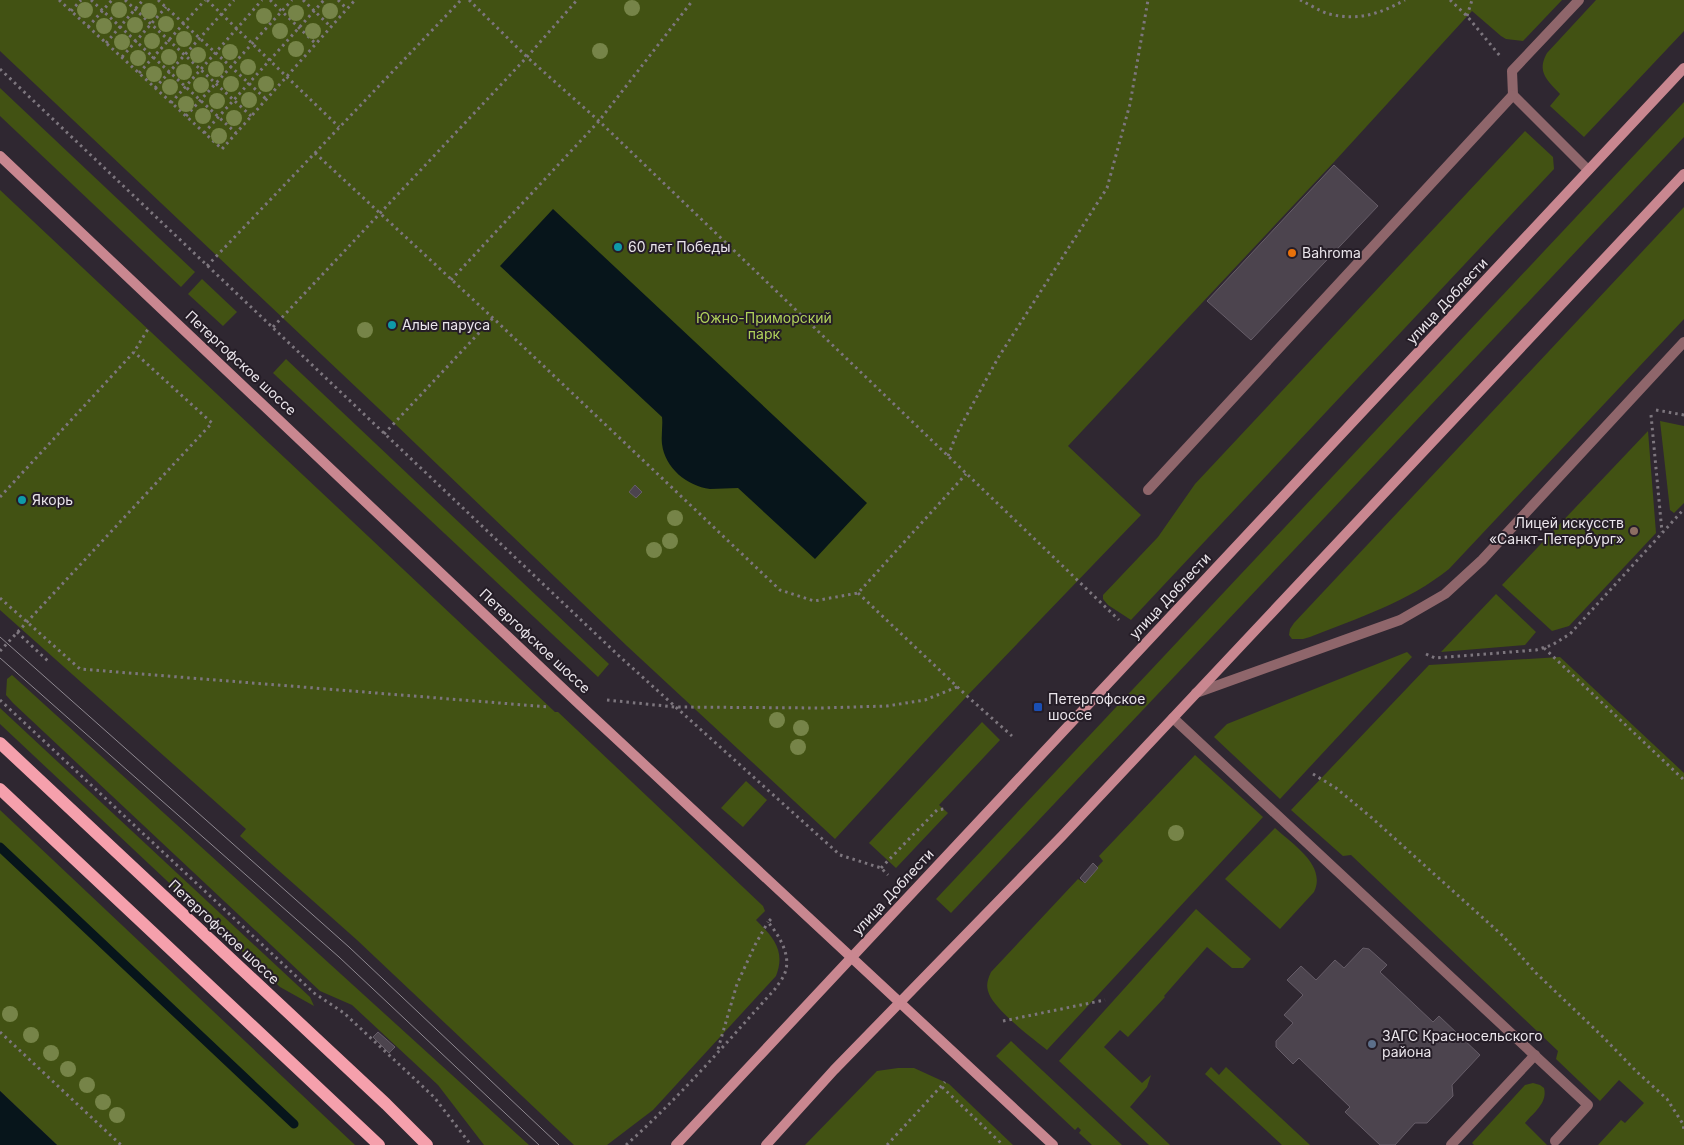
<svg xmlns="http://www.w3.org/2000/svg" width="1684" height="1145" font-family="Inter,sans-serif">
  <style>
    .green { fill: #425213 }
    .water { fill: #07151b }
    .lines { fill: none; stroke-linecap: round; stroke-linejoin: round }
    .stream { stroke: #07151b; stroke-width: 9 }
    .building { fill: #4c444e; stroke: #665d68 }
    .path { stroke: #7d767e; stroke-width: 3; stroke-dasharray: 2.5 4; stroke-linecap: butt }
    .lane { stroke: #8f666b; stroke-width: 10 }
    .street { stroke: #8f666b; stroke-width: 10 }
    .secondary { stroke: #c98790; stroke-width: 10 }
    .primary { stroke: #f5a0ac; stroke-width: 12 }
    .tram { stroke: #8e8890; stroke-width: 1 }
    .tree { fill: #768448 }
    .culture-dot { fill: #0f9aa8; stroke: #251d27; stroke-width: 2 }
    .food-dot { fill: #e8710a; stroke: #251d27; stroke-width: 2 }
    .education-dot { fill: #8d6e63; stroke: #251d27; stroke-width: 2 }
    .transit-dot { fill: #1a4fb4; stroke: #251d27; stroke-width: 2 }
    .service-dot { fill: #5c6f8a; stroke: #251d27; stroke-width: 2 }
    .labels { text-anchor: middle; stroke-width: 4; stroke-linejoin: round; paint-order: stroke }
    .poi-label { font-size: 14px; fill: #eae5eb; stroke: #251d27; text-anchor: start }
    .street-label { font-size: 14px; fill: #eae5eb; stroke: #251d27 }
    .park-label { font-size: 14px; fill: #b0d15b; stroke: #251d27 }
  </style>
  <rect width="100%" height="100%" fill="#2f2731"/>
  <g class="green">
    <path d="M0 0H1562L1523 41 1506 39 1501 36 1472 11 1334 162 1068 446 1141 515 967 696 835 839 627 646 394 423 0 51Z"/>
    <path d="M1596 0H1684V31L1584 137 1550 106 1560 94C1548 81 1536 72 1547 53Z"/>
    <path d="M0 88 195 272 181 287 0 116Z"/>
    <path d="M1684 102V137L951 913 936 899Z"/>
    <path d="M1525 131 1553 157 1554 169 1131 620 1108 605 1103 599V595L1158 537 1195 484Z"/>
    <path d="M0 190 555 712H558L763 906 765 911 756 920C773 937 786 951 776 976L653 1110 607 1145H574L357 940 240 836 246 829 0 610Z"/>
    <path d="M1684 207V319L1449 569C1408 602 1358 618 1310 637L1303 639H1292L1289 635 1290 629 1294 623Z"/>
    <path d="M202 279 237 312 223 326 188 294Z"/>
    <path d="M286 359 609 664 598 677 273 373Z"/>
    <path d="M1660 421 1684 426V503L1674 513 1670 510Z"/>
    <path d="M1648 431 1656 533 1569 626 1552 631 1502 585Z"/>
    <path d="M1496 594 1536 632 1525 645 1441 652Z"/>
    <path d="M1407 652 1412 657 1280 799 1214 737 1227 724Z"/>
    <path d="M1560 657 1684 773V1145H1598L1621 1120 1625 1123 1644 1103 1619 1080 1600 1101 1556 1059 1558 1051 1351 855 1343 856 1291 810 1429 665Z"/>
    <path d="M12 675 529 1145H484L438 1085 352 1005 320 991 13 703 6 695 7 679Z"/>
    <path d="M0 708 310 997 314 1006 280 987 0 724Z"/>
    <path d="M982 722 1000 740 939 805 948 813 896 868 869 843Z"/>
    <path d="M1195 755 1263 817 1047 1050C1033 1039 992 1008 988 991 986 984 988 979 991 972L1078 879 1083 882 1103 861 1099 856Z"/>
    <path d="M746 781 767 800 743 827 721 808Z"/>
    <path d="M0 810 355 1145H57L0 1091Z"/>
    <path d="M1275 828C1292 844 1327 865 1314 892L1280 929 1225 879Z"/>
    <path d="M1196 909 1251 959 1243 968H1232L1207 947 1164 996 1165 997 1128 1037 1120 1030 1104 1047 1142 1083 1151 1075 1147 1087 1130 1107 1170 1145H1149L1059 1061Z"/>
    <path d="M1011 1041 1122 1145H1092L1079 1133 1081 1130 1078 1127 1075 1130 996 1056Z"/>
    <path d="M1211 1067 1219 1075 1226 1067 1310 1145H1282L1205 1074Z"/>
    <path d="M898 1068H914L949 1084 1013 1145H805L877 1071Z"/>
    <path d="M1533 1083 1540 1085 1544 1088C1548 1103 1533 1113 1525 1123L1547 1145H1474L1472 1143 1525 1085Z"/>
  </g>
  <g class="water">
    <path d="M553 209 867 503 815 559 738 488C728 488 720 489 710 489 687 486 665 468 662 444 661 435 663 426 662 417L500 266Z"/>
    <path d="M0 1091 57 1145H0Z"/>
  </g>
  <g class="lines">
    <path class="stream" d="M0 847 294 1124"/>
  </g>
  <g class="building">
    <path d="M1334 165 1378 206 1251 340 1207 301Z"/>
    <path d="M635 485 642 492 636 498 629 492Z"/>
    <path d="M1093 863 1098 868 1085 883 1080 878Z"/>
    <path d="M1363 948 1369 949 1387 965 1380 972 1433 1022 1439 1016 1480 1055 1452 1085 1453 1096 1427 1123H1415L1395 1145H1380L1345 1112 1350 1107 1299 1058 1293 1064 1276 1047V1041L1293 1023 1284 1015 1303 995 1287 980 1301 966 1316 980 1335 960 1344 968Z"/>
    <path d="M378 1032 395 1047 389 1053 373 1037Z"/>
  </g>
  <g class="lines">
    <g class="path">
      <path d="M59 0 222 149 355 0"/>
      <path d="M91 0 236 133"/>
      <path d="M125 0 251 116"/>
      <path d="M158 0 266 99"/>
      <path d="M207 0 339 127"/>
      <path d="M270 0 316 44"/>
      <path d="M303 0 331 27"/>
      <path d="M338 0 347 9"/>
      <path d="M469 0 527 57 599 121 1119 620"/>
      <path d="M1300 0C1309 4 1319 11 1329 14 1359 21 1379 14 1405 0"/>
      <path d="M1450 0 1467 16 1500 56"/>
      <path d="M71 11 81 0"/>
      <path d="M1467 16 1472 0"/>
      <path d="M88 27 112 0"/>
      <path d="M106 43 143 0"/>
      <path d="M122 57 166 7"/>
      <path d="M0 69 618 655 840 855 881 868 888 875"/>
      <path d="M139 73 205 0"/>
      <path d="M155 88 234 0"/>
      <path d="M171 103 262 0"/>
      <path d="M186 116 292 0"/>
      <path d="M204 133 324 0"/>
      <path d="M315 153 493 318 780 590 814 601 858 593 966 474"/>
      <path d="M207 266 461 0"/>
      <path d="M451 280 599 121 693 0"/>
      <path d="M273 327 527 57 577 0"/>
      <path d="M1656 410 1684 415"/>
      <path d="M1651 415 1662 532"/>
      <path d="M384 434 493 318"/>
      <path d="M948 456 957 433 998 358 1107 188 1130 104 1148 0"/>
      <path d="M0 497 134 352 148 329"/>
      <path d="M858 593 967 696 1012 736"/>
      <path d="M0 598 80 669 549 707"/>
      <path d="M17 632 50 663"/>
      <path d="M1544 648 1684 780"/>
      <path d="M0 651 212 423 134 352"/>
      <path d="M1426 654 1435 658 1536 650 1552 645 1570 634 1684 509"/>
      <path d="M0 700 314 993 344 1013 434 1097 471 1145"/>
      <path d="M607 700 675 707 821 708 887 706 925 700 957 687"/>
      <path d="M1313 774 1336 788 1372 818 1503 936 1536 973 1602 1036 1637 1072 1667 1099 1683 1124 1684 1130"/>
      <path d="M881 868 937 810 944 809"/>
      <path d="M1003 1021 1105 1000"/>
      <path d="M0 1032 121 1145"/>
      <path d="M718 1049 737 984 755 945 768 922"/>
      <path d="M942 1087 1003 1145"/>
      <path d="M626 1145C680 1097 727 1042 775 989 779 983 785 976 786 969 790 953 778 934 768 922L772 918"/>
      <path d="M887 1145 945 1082"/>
    </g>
    <g class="lane">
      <path d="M1579 0 1512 71 1513 95 1588 170"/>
      <path d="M1148 490 1513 95"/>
      <path d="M1173 718 1588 1105 1555 1141"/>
      <path d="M1451 1145 1535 1055"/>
    </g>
    <path class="street" d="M1196 693 1400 620 1445 594 1482 560 1684 342"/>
    <g class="secondary">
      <path d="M0 156 578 703 1053 1145"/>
      <path d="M676 1145 1684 68"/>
      <path d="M766 1145 834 1070 1062 836 1684 174"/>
    </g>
    <g class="primary">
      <path d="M0 743 386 1104 427 1145"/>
      <path d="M0 789 379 1145"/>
    </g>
    <g class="tram">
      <path d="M0 637 349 947 559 1145"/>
      <path d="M0 658 339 957 539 1145"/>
    </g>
  </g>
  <g class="tree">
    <circle cx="632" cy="8" r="8"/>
    <circle cx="85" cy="10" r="8"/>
    <circle cx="119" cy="10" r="8"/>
    <circle cx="149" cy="11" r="8"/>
    <circle cx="330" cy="11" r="8"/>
    <circle cx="296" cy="13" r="8"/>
    <circle cx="264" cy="16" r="8"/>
    <circle cx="166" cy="24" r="8"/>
    <circle cx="135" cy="25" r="8"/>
    <circle cx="104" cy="26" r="8"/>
    <circle cx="280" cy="31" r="8"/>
    <circle cx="313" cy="31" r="8"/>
    <circle cx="184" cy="39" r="8"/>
    <circle cx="152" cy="41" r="8"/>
    <circle cx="122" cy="42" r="8"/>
    <circle cx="296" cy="49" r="8"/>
    <circle cx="600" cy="51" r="8"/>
    <circle cx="230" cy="52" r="8"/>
    <circle cx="198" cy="55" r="8"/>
    <circle cx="169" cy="57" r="8"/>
    <circle cx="138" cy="58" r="8"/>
    <circle cx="248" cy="67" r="8"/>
    <circle cx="216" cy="69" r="8"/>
    <circle cx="184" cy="72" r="8"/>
    <circle cx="154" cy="74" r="8"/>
    <circle cx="231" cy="84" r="8"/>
    <circle cx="266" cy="84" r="8"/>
    <circle cx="201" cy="85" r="8"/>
    <circle cx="170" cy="87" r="8"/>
    <circle cx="249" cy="100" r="8"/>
    <circle cx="217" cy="101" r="8"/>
    <circle cx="186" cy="104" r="8"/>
    <circle cx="203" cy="116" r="8"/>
    <circle cx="234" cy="118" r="8"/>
    <circle cx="219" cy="136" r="8"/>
    <circle cx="365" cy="330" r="8"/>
    <circle cx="675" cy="518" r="8"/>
    <circle cx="670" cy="541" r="8"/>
    <circle cx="654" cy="550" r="8"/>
    <circle cx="777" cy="720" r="8"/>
    <circle cx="801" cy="728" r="8"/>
    <circle cx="798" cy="747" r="8"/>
    <circle cx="1176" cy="833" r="8"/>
    <circle cx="10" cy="1014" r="8"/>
    <circle cx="31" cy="1035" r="8"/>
    <circle cx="51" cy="1053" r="8"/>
    <circle cx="68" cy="1069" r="8"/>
    <circle cx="87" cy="1085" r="8"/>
    <circle cx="103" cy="1102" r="8"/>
    <circle cx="117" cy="1115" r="8"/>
  </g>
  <g class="culture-dot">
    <circle cx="618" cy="247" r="5"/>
    <circle cx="392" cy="325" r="5"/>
    <circle cx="22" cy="500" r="5"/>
  </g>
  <circle class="food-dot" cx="1292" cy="253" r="5"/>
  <circle class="education-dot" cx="1634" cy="531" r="5"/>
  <rect class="transit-dot" x="1033" y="702" width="10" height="10" rx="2.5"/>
  <circle class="service-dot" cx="1372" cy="1044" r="5"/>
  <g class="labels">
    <g class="poi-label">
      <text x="628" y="252">60 лет Победы</text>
      <text x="1302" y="258">Bahroma</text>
      <text x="402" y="330">Алые паруса</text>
      <text x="32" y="505">Якорь</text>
      <text x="1624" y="528" text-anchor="end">Лицей искусств<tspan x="1624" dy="16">«Санкт-Петербург»</tspan></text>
      <text x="1048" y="704">Петергофское<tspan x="1048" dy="16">шоссе</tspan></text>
      <text x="1382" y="1041">ЗАГС Красносельского<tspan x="1382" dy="16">района</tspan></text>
    </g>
    <g class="street-label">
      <text transform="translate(1447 301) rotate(-47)" y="5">улица Доблести</text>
      <text transform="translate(241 363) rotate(43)" y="5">Петергофское шоссе</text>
      <text transform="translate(1170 596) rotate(-47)" y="5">улица Доблести</text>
      <text transform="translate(535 641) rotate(43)" y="5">Петергофское шоссе</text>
      <text transform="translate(893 892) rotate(-47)" y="5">улица Доблести</text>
      <text transform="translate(224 932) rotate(43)" y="5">Петергофское шоссе</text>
    </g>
    <g class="park-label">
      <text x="764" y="323">Южно-Приморский<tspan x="764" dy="16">парк</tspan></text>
    </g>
  </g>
</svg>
